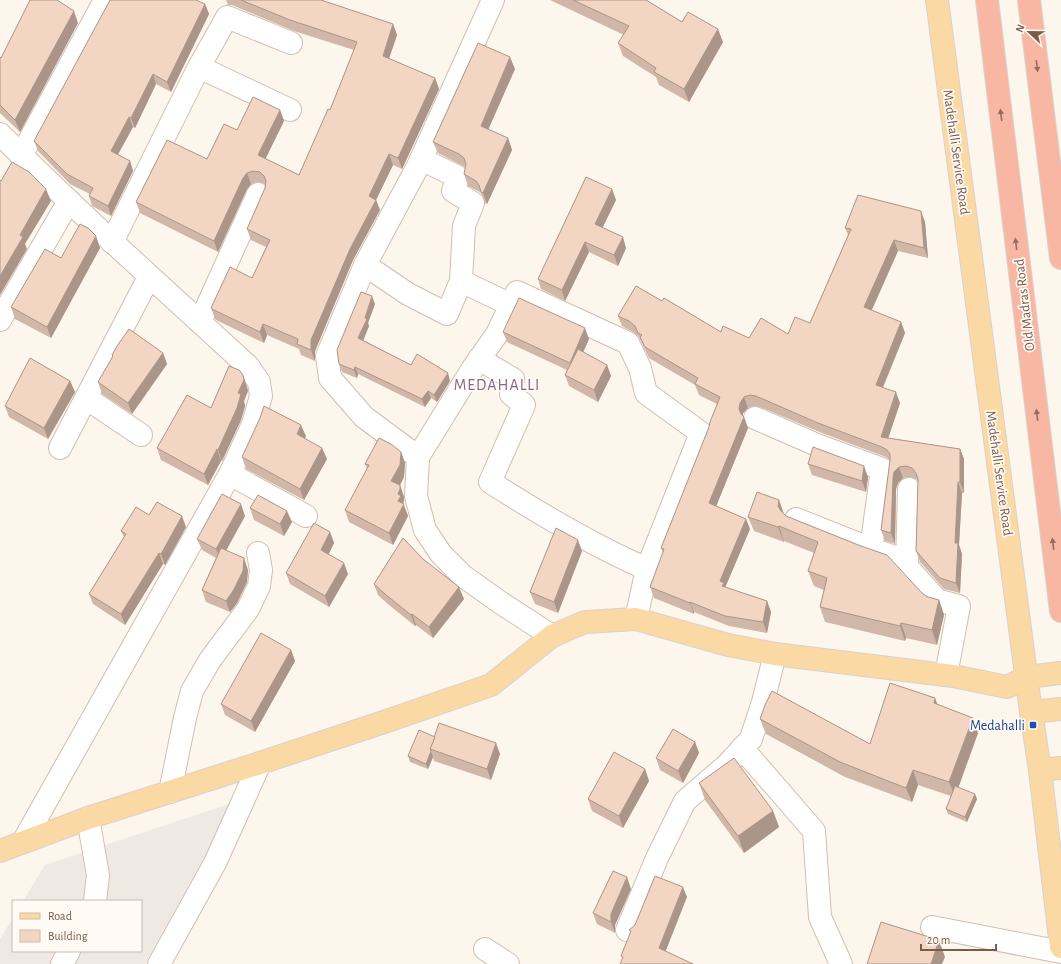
<svg xmlns="http://www.w3.org/2000/svg" width="1061" height="964" font-family="'Alegreya Sans',sans-serif">
  <style>
    .industrial { fill: #efe9e4 }
    .lines { fill: none; stroke-linecap: round; stroke-linejoin: round }
    .minor-casing { stroke: #d1beb0; stroke-width: 24 }
    .major-casing { stroke: #dad1cd; stroke-width: 24 }
    .highway-casing { stroke: #dad1cd; stroke-width: 24 }
    .minor { stroke: #fff; stroke-width: 22 }
    .major { stroke: #fbd9a5; stroke-width: 22 }
    .highway { stroke: #f7b7a3; stroke-width: 22 }
    .wall { fill: #d1b7a8 }
    .shaded-wall { fill: #aa9588 }
    .building { fill: #f3d5c3; stroke: #aa9588 }
    .oneway { fill: #936e5e }
    .transit-dot { fill: #1a4fb4; stroke: #fffaf3; stroke-width: 1.5 }
    .labels { text-anchor: middle; stroke-width: 3.5; stroke-linejoin: round; paint-order: stroke }
    .street-label { font-size: 14px; fill: #7a5c4d; stroke: #fffaf3 }
    .transit-label { font-size: 14px; fill: #164399; stroke: #fffaf3; text-anchor: end }
    .quarter-label { font-size: 16px; letter-spacing: 1px; fill: #846695; stroke: #fffaf3 }
  </style>
  <rect width="100%" height="100%" fill="#fdf6ec"/>
  <path class="industrial" d="M235 802 145 964H0V939L13 918V951H141V901H23L45 865Z"/>
  <g class="lines">
    <g class="minor-casing">
      <g id="minor">
        <path d="M199 67 227 17 291 43"/>
        <path d="M0 134C80 214 164 289 248 366L259 382 261 396 253 424 230 474 23 842"/>
        <path d="M21 156 105 0"/>
        <path d="M421 159 458 177 453 191 473 203 464 226 461 281"/>
        <path d="M112 242 199 67 290 110"/>
        <path d="M365 265 408 294 447 314 461 281 511 305"/>
        <path d="M0 320 69 201"/>
        <path d="M200 322 258 194"/>
        <path d="M479 359 513 379 511 394 524 405 490 482C540 514 592 545 647 569"/>
        <path d="M86 398 141 435"/>
        <path d="M755 418 817 445 882 469 871 549 900 559 937 600 959 606 946 675"/>
        <path d="M60 448 149 277"/>
        <path d="M418 457 364 417 330 378 327 356 365 265 418 166 493 0"/>
        <path d="M230 474 306 516"/>
        <path d="M796 519 871 549"/>
        <path d="M907 567 909 489"/>
        <path d="M552 636 501 603 463 576 441 554 425 530 416 496 418 457 473 368 497 334 517 292 628 343 640 368 646 393 701 433 647 569 636 619"/>
        <path d="M742 748 814 831 820 917 841 964"/>
        <path d="M170 792 185 718 192 691 210 660 248 609 259 586 261 570 258 553"/>
        <path d="M88 818 98 875 95 901"/>
        <path d="M932 927 1061 952"/>
        <path d="M627 930 657 858 685 801 727 765 751 739 763 702 775 654"/>
        <path d="M485 949 508 964"/>
        <path d="M62 964 69 951"/>
        <path d="M159 964 215 863 260 763"/>
      </g>
    </g>
    <g class="major-casing">
      <g id="major">
        <path d="M937 0 1031 712 1040 770 1061 947"/>
        <path d="M1031 712 1061 709"/>
        <path d="M1040 770 1061 768"/>
        <path d="M0 851 88 818 260 763 381 723 491 685 552 636 585 622 636 619 728 645 775 654 953 676 1007 687 1027 677 1061 673"/>
      </g>
    </g>
    <g class="highway-casing">
      <g id="highway">
        <path d="M987 0 1061 611"/>
        <path d="M1029 0 1061 258"/>
      </g>
    </g>
    <use href="#minor" class="minor"/>
    <use href="#major" class="major"/>
    <use href="#highway" class="highway"/>
  </g>
  <g class="wall">
    <path d="M226 0H321L393 24 397 35 389 59 435 78 439 89 402 169 393 165 376 200 380 210 353 260 315 351V361L301 355 299 349 267 335 264 343 218 321 215 319 211 308 252 278 266 247 251 240 247 229 265 188 266 185 263 183 257 182 251 184 247 189 218 252 140 213 136 202 207 159 237 130 280 110 284 121 265 159 299 175 330 110 354 50 294 31 232 5H228Z"/>
    <path d="M550 0H646L682 22 723 42 689 102 659 85 656 77 623 56 618 43 624 35Z"/>
    <path d="M205 4 209 14 171 92 156 84 135 128 133 127 118 155 130 161 133 171 111 216 92 206 89 196 90 194 70 184 38 151 34 141Z"/>
    <path d="M78 23 20 132 0 113V57L1 58Z"/>
    <path d="M515 69 488 129 508 138 512 150 487 204 485 203 482 195 480 192 468 186 464 174 466 167 463 166 438 153 433 142Z"/>
    <path d="M612 189 616 200 602 228 626 248 618 266 589 252 565 301 541 289 538 279Z"/>
    <path d="M925 222 928 258 898 251 872 310 901 322 905 333 883 388 900 403 888 438 960 449 964 459V493H962L959 545 962 554 960 593 944 589 920 562 916 551 918 480 916 479 910 477 903 478 898 483 896 489 895 544 885 541 881 530 890 460 886 457 822 433 760 407 754 406 748 408 743 413V416L744 417 748 428 716 506 746 519 750 529 725 587 767 601 771 612 767 633 729 626 694 612V614L654 598 650 587 663 553 661 548 709 427 717 404 699 395 695 385 649 358 639 337 633 332 622 326 618 316 662 301 721 332 749 338 788 334 810 323 848 235 845 228Z"/>
    <path d="M96 236 100 248 51 338 15 319 11 307 61 258Z"/>
    <path d="M375 304 368 323 369 326 363 340 411 365 450 381 437 402 431 398 425 407 358 374 357 378 342 372 339 364Z"/>
    <path d="M503 332 589 339 583 352 607 365 611 376 598 402 569 386 565 375 567 370 507 342Z"/>
    <path d="M163 353 167 364 132 414 102 394 98 382 113 356 112 355Z"/>
    <path d="M70 381 75 392 48 439 9 417 5 406Z"/>
    <path d="M247 387 248 391 244 401 245 406 241 420 222 461H221L208 485 161 460 157 448 211 408Z"/>
    <path d="M306 436 305 438 327 459 304 500 246 469 242 457Z"/>
    <path d="M401 452 405 463 404 477 400 485 404 497V501L403 503 408 516 393 545 349 522 345 510 367 469 365 464Z"/>
    <path d="M808 464 868 477 866 492 812 475Z"/>
    <path d="M779 500 784 514 786 516 928 597 939 600 944 615 937 645 906 638 905 641 825 622 820 607 824 590 814 586 808 571 814 553 784 541V542L754 531 748 517Z"/>
    <path d="M250 508 292 522 284 536 254 520Z"/>
    <path d="M149 515 186 527 165 565 163 564 125 625 93 604 89 594 124 537 121 531Z"/>
    <path d="M245 516 226 550 248 570 247 582 237 603 230 612 206 602 202 590 216 558 202 550 197 539Z"/>
    <path d="M330 532 334 543 329 554 348 574 329 607 290 584 286 573Z"/>
    <path d="M582 551 558 613 535 604 530 592Z"/>
    <path d="M423 559 464 599 433 638 416 625 415 626 389 605 378 595 374 584Z"/>
    <path d="M291 650 295 661 255 732 225 715 221 704Z"/>
    <path d="M938 705 973 718 978 733 958 787 977 799 967 822 948 814 946 809 951 796 918 785 912 802 845 777 766 734 760 719 870 744Z"/>
    <path d="M435 737 500 754 491 780 434 761 433 757 428 769 410 762 408 756Z"/>
    <path d="M695 742 699 753 683 783 660 770 656 758Z"/>
    <path d="M645 769 649 781 623 828 592 811 588 799Z"/>
    <path d="M699 783 773 811 779 827 744 853 705 800Z"/>
    <path d="M631 889 615 925V933L597 924 593 913Z"/>
  </g>
  <g class="shaded-wall">
    <path d="M205 4 209 14 171 92 167 82Z"/>
    <path d="M74 11 78 23 20 132 15 120Z"/>
    <path d="M393 24 397 35 386 67 383 56Z"/>
    <path d="M718 29 723 42 689 102 684 89Z"/>
    <path d="M510 57 515 69 485 137 481 126Z"/>
    <path d="M153 74 156 84 135 128 131 118Z"/>
    <path d="M435 78 439 89 402 169 398 158Z"/>
    <path d="M280 110 284 121 262 166 258 155Z"/>
    <path d="M129 117 133 127 114 161 111 151Z"/>
    <path d="M508 138 512 150 487 204 483 193Z"/>
    <path d="M389 154 393 165 376 200 380 210 353 260 315 351V361L311 350V340L369 196Z"/>
    <path d="M130 161 133 171 111 216 108 206Z"/>
    <path d="M247 173 251 184 247 189 218 252 214 241 243 178Z"/>
    <path d="M46 189 51 201 25 244 27 249 0 295V276L20 235Z"/>
    <path d="M612 189 616 200 599 235 595 224Z"/>
    <path d="M921 211 925 222 928 258 924 248Z"/>
    <path d="M96 236 100 248 51 338 47 327Z"/>
    <path d="M623 237 626 248 618 266 614 255Z"/>
    <path d="M894 240 898 251 868 318 864 307Z"/>
    <path d="M585 242 589 252 565 301 562 290Z"/>
    <path d="M372 296 375 304 368 323 369 326 361 346 358 338 365 318Z"/>
    <path d="M901 322 905 333 879 396 876 385Z"/>
    <path d="M263 324 267 335 264 343 260 332Z"/>
    <path d="M585 328 589 339 574 373 570 363Z"/>
    <path d="M163 353 167 364 132 414 128 403Z"/>
    <path d="M607 365 611 376 598 402 594 390Z"/>
    <path d="M355 367 358 374 357 378 354 370Z"/>
    <path d="M448 373 450 381 437 402 434 395Z"/>
    <path d="M243 375 247 387 248 391 244 401 245 406 241 420 222 461 218 450 238 393Z"/>
    <path d="M70 381 75 392 48 439 44 428Z"/>
    <path d="M428 391 431 398 425 407 422 399Z"/>
    <path d="M896 392 900 403 885 448 881 437Z"/>
    <path d="M744 397 748 408 743 413V420L739 409 740 403Z"/>
    <path d="M744 417 748 428 713 514 709 503Z"/>
    <path d="M301 425 306 436 301 445 297 434Z"/>
    <path d="M322 448 327 459 304 500 300 489Z"/>
    <path d="M217 449 221 461 208 485 204 474Z"/>
    <path d="M960 449 964 459V493L960 482Z"/>
    <path d="M401 452 405 463 404 477 396 493 391 481Z"/>
    <path d="M864 466 868 477 866 492 862 481Z"/>
    <path d="M899 467 903 478 898 483 896 489 895 544 891 533 893 478 894 472Z"/>
    <path d="M958 482 962 493 959 545 962 554 960 593 956 583 955 543Z"/>
    <path d="M400 485 404 497V501L403 503 408 516 393 545 389 533 398 501V494Z"/>
    <path d="M779 500 784 515V521L778 506Z"/>
    <path d="M241 504 245 516 221 560 216 549Z"/>
    <path d="M287 511 292 522 284 536 280 524Z"/>
    <path d="M182 516 186 527 165 565 161 554Z"/>
    <path d="M746 519 750 529 725 588 726 597 720 581Z"/>
    <path d="M779 526 784 541V542L778 527Z"/>
    <path d="M330 532 334 543 325 561 321 550Z"/>
    <path d="M578 540 582 551 558 613 554 602Z"/>
    <path d="M159 553 163 564 125 625 121 614Z"/>
    <path d="M244 558 248 570 247 582 237 603 230 612 226 601Z"/>
    <path d="M344 563 348 574 329 607 325 596Z"/>
    <path d="M459 587 464 599 433 638 429 627Z"/>
    <path d="M939 600 944 615 937 645 932 630Z"/>
    <path d="M767 601 771 612 767 633 763 622Z"/>
    <path d="M690 602 694 612V614L690 603Z"/>
    <path d="M412 614 416 625 415 626 411 615Z"/>
    <path d="M901 623 906 638 905 641 900 626Z"/>
    <path d="M291 650 295 661 255 732 251 721Z"/>
    <path d="M935 698 941 713 934 703Z"/>
    <path d="M973 718 978 733 955 797 949 782Z"/>
    <path d="M695 742 699 753 683 783 678 771Z"/>
    <path d="M496 743 500 754 491 780 487 769Z"/>
    <path d="M431 751 433 757 428 769 426 764Z"/>
    <path d="M645 769 649 781 623 828 619 816Z"/>
    <path d="M913 770 918 785 912 802 906 788Z"/>
    <path d="M975 794 977 799 967 822 965 817Z"/>
    <path d="M773 811 779 827 744 853 738 836Z"/>
    <path d="M627 877 631 889 615 925V933L611 922V914Z"/>
    <path d="M683 887 687 897 663 958 659 948Z"/>
    <path d="M939 940 945 957 942 964H931Z"/>
  </g>
  <g class="building">
    <path d="M30 0H57L74 11 15 120 0 105V57L1 58Z"/>
    <path d="M110 0H196L205 4 167 82 153 74 131 118 129 117 111 151 130 161 108 206 89 196 93 188 67 174 34 141Z"/>
    <path d="M241 0H321L393 24 383 56 435 78 398 158 389 154 369 196 376 200 350 249 311 340V350L297 344 298 339 263 324 260 332 214 310 211 308 230 267 252 278 270 240 247 229 265 188 266 181 264 176 260 172 253 171 247 173 243 178 214 241 136 202 167 140 207 159 224 124 237 130 253 97 280 110 258 155 299 175 328 109 330 110 357 42 290 20Z"/>
    <path d="M573 0H646L682 22 688 12 718 29 684 89 654 72 656 68 618 43 629 26Z"/>
    <path d="M478 43 510 57 481 126 508 138 483 193 481 192 479 185 476 181 464 174 466 164 464 158 459 154 433 142Z"/>
    <path d="M12 162 29 172 46 189 20 235 23 237 0 276V180L1 181Z"/>
    <path d="M586 177 612 189 595 224 623 237 614 255 585 242 562 290 538 279Z"/>
    <path d="M858 195 921 211 924 248 894 240 864 307 901 322 876 385 896 392 881 437 960 449V482H958L955 543H958L956 583 940 578 916 551 918 479 916 473 912 468 906 466 899 467 894 472 893 478 891 533 881 530 890 460V454L887 450 882 447 818 423 756 396 750 395 744 397 740 403 739 409 741 414 744 417 709 503 746 519 720 581 724 583 722 586 767 601 763 622 725 616 690 602V603L650 587 664 549 661 548 709 427 710 422 720 397 695 384 698 378 645 347 640 337 642 335 638 333 635 326 629 321 618 316 636 286 662 301 664 298 721 332 723 326 749 338 761 318 788 334 795 317 810 323 851 229 845 228Z"/>
    <path d="M80 224 88 228 96 236 47 327 11 307 45 249 61 258Z"/>
    <path d="M361 292 372 296 365 318 367 319 358 338 411 365 417 354 448 373 434 395 428 391 422 399 355 367 354 370 339 364 337 350Z"/>
    <path d="M519 298 585 328 570 363 503 332Z"/>
    <path d="M129 329 163 353 128 403 98 382 113 356 112 355 117 346Z"/>
    <path d="M578 349 607 365 594 390 565 375Z"/>
    <path d="M30 358 70 381 44 428 5 406Z"/>
    <path d="M229 366 239 370 243 375 244 380 238 393 241 394 237 408 218 450 217 449 204 474 157 448 187 395 211 408Z"/>
    <path d="M264 406 301 425 297 434 322 448 300 489 242 457 260 418Z"/>
    <path d="M379 438 391 444 401 452 400 465 391 481 400 485V489L398 494 401 496 398 501 404 504 389 533 345 510 369 465 365 464Z"/>
    <path d="M813 447 864 466 862 481 808 464Z"/>
    <path d="M757 492 779 500 778 506 781 511 786 516 861 546 887 555 922 593 928 597 939 600 932 630 901 623 900 626 820 607 827 578 808 571 818 542 779 526 778 527 748 517Z"/>
    <path d="M222 494 241 504 216 549 197 539Z"/>
    <path d="M258 495 287 511 280 524 250 508Z"/>
    <path d="M157 502 182 516 161 554 159 553 121 614 89 594 126 534 121 531 136 507 149 515Z"/>
    <path d="M314 523 330 532 321 550 344 563 325 596 286 573Z"/>
    <path d="M556 528 578 540 554 602 530 592Z"/>
    <path d="M403 538 423 559 459 587 429 627 412 614 411 615 385 594 374 584Z"/>
    <path d="M221 548 244 558V559L243 571 233 591 226 601 202 590Z"/>
    <path d="M261 633 291 650 251 721 221 704Z"/>
    <path d="M890 683 935 698 934 703 973 718 949 782 913 770 906 788 840 762 760 719 765 705 772 691 870 744Z"/>
    <path d="M439 723 496 743 487 769 430 749Z"/>
    <path d="M673 729 695 742 678 771 656 758Z"/>
    <path d="M419 730 435 737 430 749 431 751 426 764 408 756Z"/>
    <path d="M614 752 645 769 619 816 588 799Z"/>
    <path d="M734 758 773 811 738 836 699 783Z"/>
    <path d="M955 786 975 794 965 817 946 809Z"/>
    <path d="M613 871 627 877 611 914V922L593 913Z"/>
    <path d="M655 876 683 887 659 948 693 964H620L623 957 621 956 631 931 629 930 635 925Z"/>
    <path d="M881 922 939 940 931 964H867Z"/>
  </g>
  <defs><path id="oneway-solid" d="M-6-.8H1V-3.2L6.5 0L1 3.2V.8H-6Z"/></defs>
  <g class="oneway">
    <use href="#oneway-solid" transform="translate(1037 66) rotate(83)"/>
    <use href="#oneway-solid" transform="translate(1001 115) rotate(-97)"/>
    <use href="#oneway-solid" transform="translate(1016 244) rotate(-97)"/>
    <use href="#oneway-solid" transform="translate(1037 415) rotate(-97)"/>
    <use href="#oneway-solid" transform="translate(1053 544) rotate(-97)"/>
  </g>
  <rect class="transit-dot" x="1029" y="721" width="8" height="8" rx="2"/>
  <g class="labels">
    <g class="street-label">
      <text transform="translate(957 152) rotate(82)" y="5">Madehalli Service Road</text>
      <text transform="translate(1024 305) rotate(-97)" y="5">Old Madras Road</text>
      <text transform="translate(1000 473) rotate(82)" y="5">Madehalli Service Road</text>
    </g>
    <g class="transit-label">
      <text x="1025" y="730">Medahalli</text>
    </g>
    <g class="quarter-label">
      <text x="497" y="390">MEDAHALLI</text>
    </g>
  </g>
  <rect x="12" y="900" width="130" height="52" fill="#fffaf3" stroke="#cabbb1"/>
  <rect x="20" y="913" width="20" height="6" fill="#fbd9a5" stroke="#cabbb1"/>
  <text x="48" y="920" font-size="12" fill="#7a5c4d">Road</text>
  <rect x="20" y="930" width="20" height="12" fill="#f3d5c3" stroke="#cabbb1"/>
  <text x="48" y="940" font-size="12" fill="#7a5c4d">Building</text>
  <g transform="translate(1029 32) rotate(292)" stroke="#fffaf3" stroke-width="3" paint-order="stroke">
  <path d="M0-3L7 15L0 10L-7 15Z" fill="#7a5c4d"/>
  <text y="-6" font-size="11" font-weight="bold" text-anchor="middle" fill="#7a5c4d">N</text>
  </g>
  <path d="M921 944v6h75v-6" fill="none" stroke="#7a5c4d" stroke-width="2"/>
  <text x="927" y="944" font-size="12" fill="#7a5c4d" stroke="#fffaf3" stroke-width="3" paint-order="stroke">20 m</text>
</svg>
